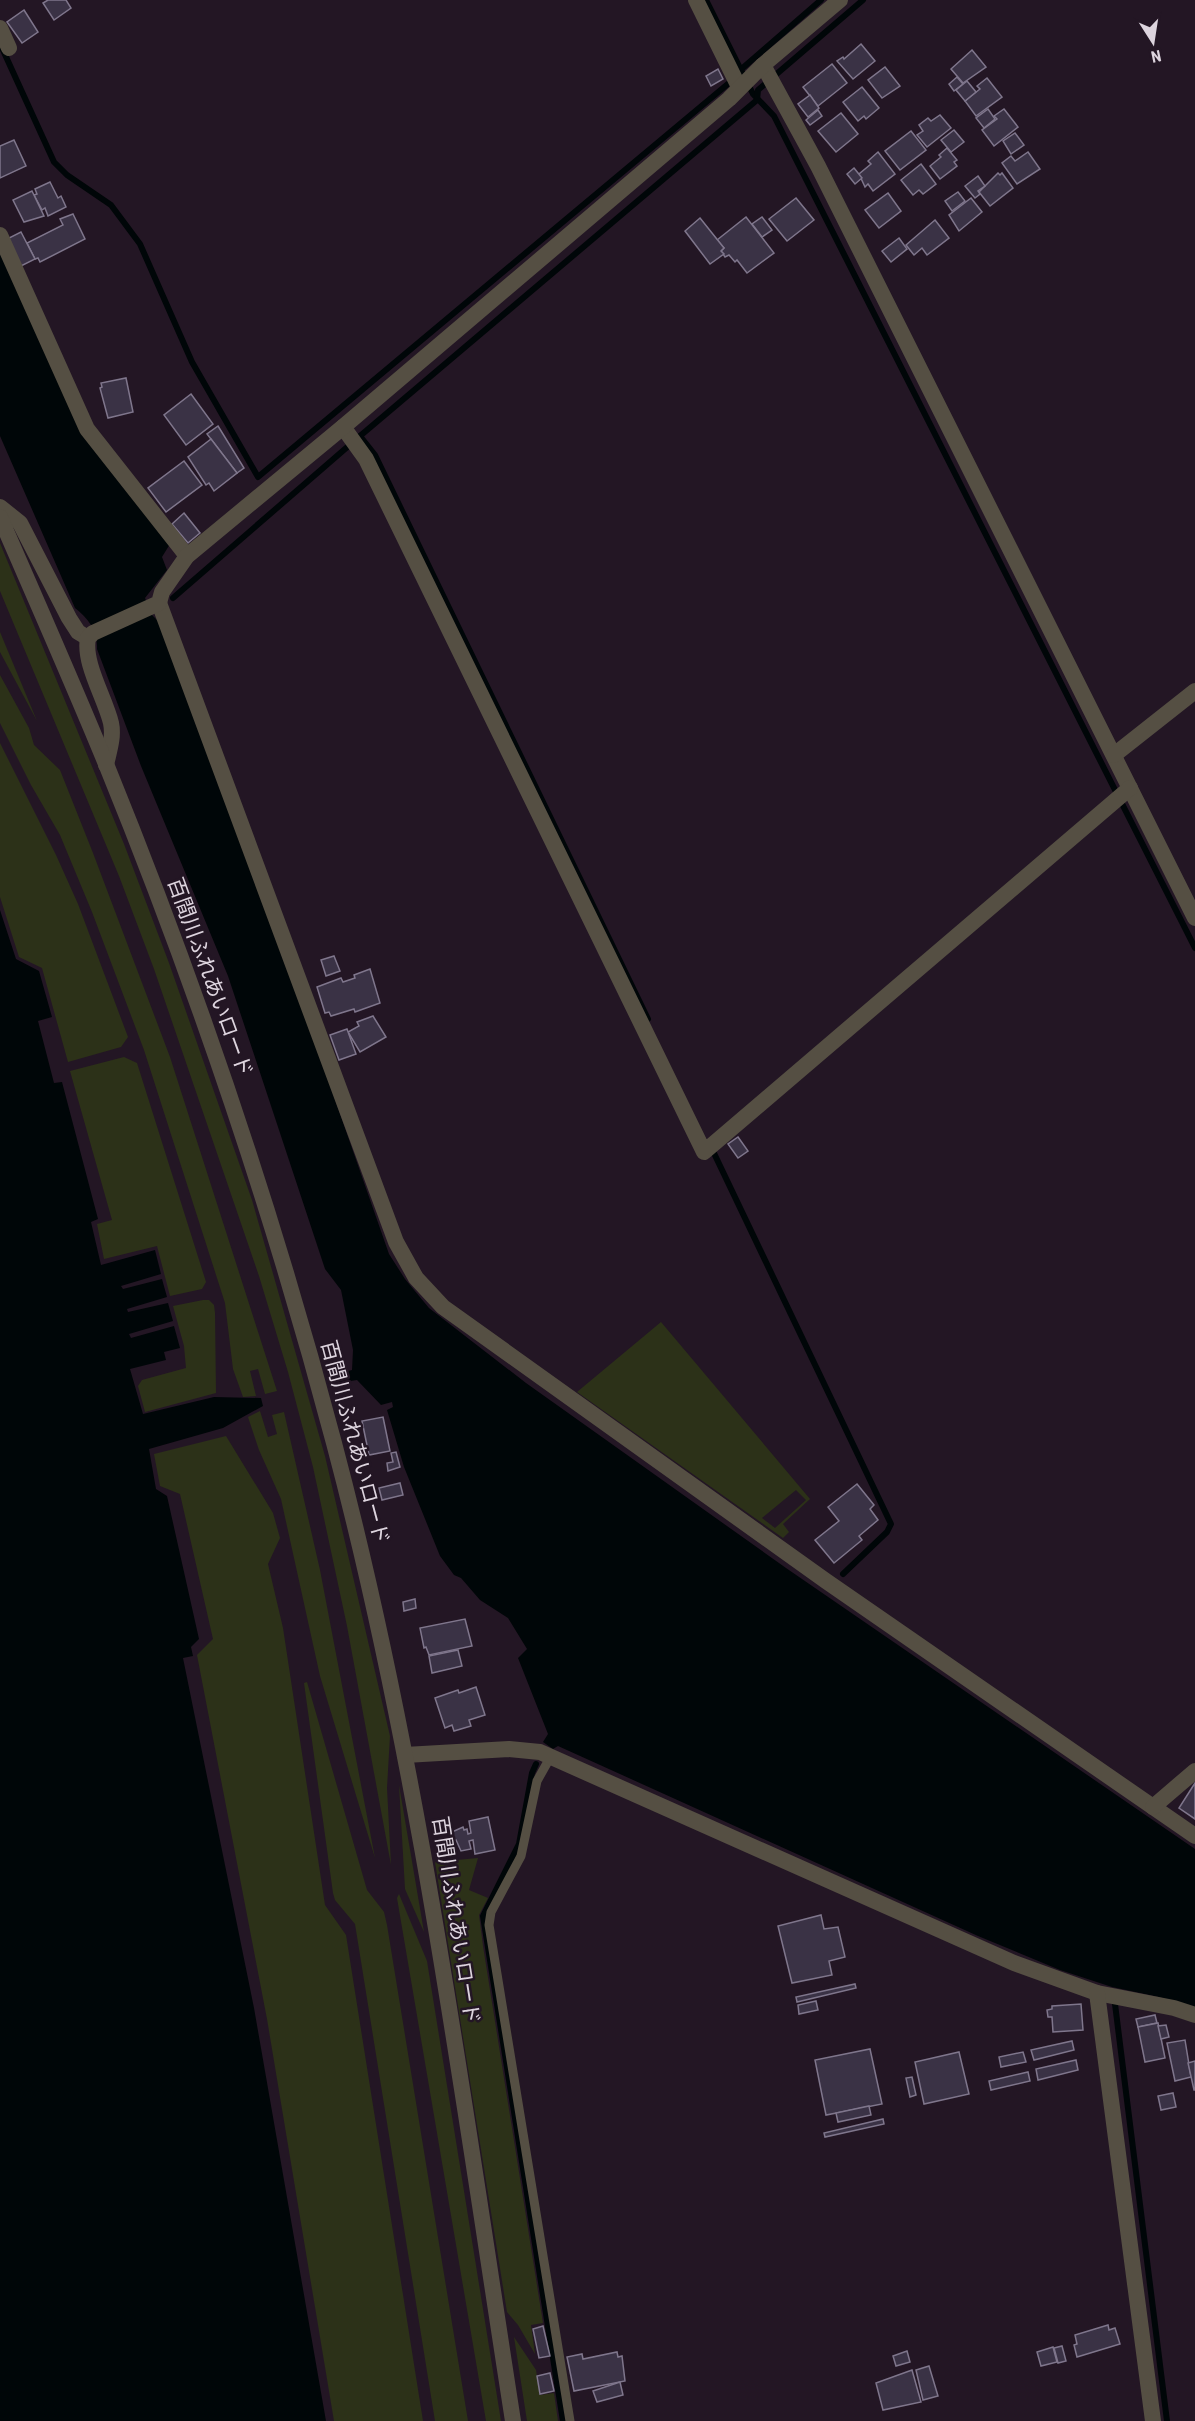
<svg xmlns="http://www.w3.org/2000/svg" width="1195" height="2421" font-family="'Roboto Condensed','Noto Sans JP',sans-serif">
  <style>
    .green { fill: #2c3118; fill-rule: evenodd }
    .water { fill: #000608 }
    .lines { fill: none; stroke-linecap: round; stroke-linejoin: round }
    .stream { stroke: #000608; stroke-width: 6 }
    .building { fill: #3a3245; stroke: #7f768c; stroke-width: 1.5 }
    .service { stroke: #554f43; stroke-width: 9 }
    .minor { stroke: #554f43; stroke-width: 16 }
    .tertiary { stroke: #554f43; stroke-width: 16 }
    .labels { text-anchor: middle; stroke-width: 5; stroke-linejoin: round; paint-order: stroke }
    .street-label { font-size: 21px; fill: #ddd4de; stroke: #231624 }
  </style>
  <rect width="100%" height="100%" fill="#231624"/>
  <g class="green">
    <path d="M0 543 124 844 169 963 252 1200 325 1456 390 1736 387 1788 391 1865 347 1626 313 1467 288 1372 259 1276 154 969 119 876 0 591Z"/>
    <path d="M0 632 37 721 0 652Z"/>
    <path d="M0 675 29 728 34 745 60 770 93 853 170 1057 277 1391 265 1394 258 1369 250 1371 256 1396 243 1397 233 1369 225 1303 144 1050 92 912 60 835 31 785 0 723Z"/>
    <path d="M0 743 56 855 78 904 128 1037 121 1047 68 1062 42 968 19 957 0 897Z"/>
    <path d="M124 1057 137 1063 206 1282 202 1289 170 1296 157 1246 104 1259 97 1224 112 1220 70 1071Z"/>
    <path d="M203 1300H209L214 1305 215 1313 216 1393 145 1412 138 1386 142 1380 186 1368 184 1346 173 1306Z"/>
    <path d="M661 1322 810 1499 783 1524 789 1532 783 1538 577 1392ZM796 1490 806 1500 775 1528 762 1518Z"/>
    <path d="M260 1411 268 1437 277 1434 272 1415 284 1412 320 1570 375 1858 320 1676 281 1499 259 1450 248 1417Z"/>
    <path d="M226 1436 273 1513 280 1538 268 1564 283 1628 325 1905 346 1935 423 2421H334L267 2019 197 1655 213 1639 180 1494 160 1486 154 1454Z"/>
    <path d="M307 1682 367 1890 384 1912 387 1925 468 2421H435L355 1924 335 1900 333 1893 304 1683Z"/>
    <path d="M399 1785 424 1932 405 1889Z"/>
    <path d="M478 1858 469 1890 488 1898 479 1915 483 1946 543 2323 531 2325 535 2354 518 2325 507 2312 435 1862Z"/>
    <path d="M399 1894 427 1961 501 2421H486L397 1898Z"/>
    <path d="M514 2337 536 2370 540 2395 554 2393 558 2421H527Z"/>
  </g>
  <g class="water">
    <path d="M0 249 81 430 170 544 162 557 167 570 145 598 152 615 160 623 289 968 389 1254 405 1279 429 1308 526 1383 786 1568 1195 1849V2008L1159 1997 1112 1987 1060 1970 978 1936 558 1746 553 1749 543 1742 548 1734 518 1658 527 1649 508 1618 480 1600 461 1578 454 1575 440 1556 404 1467 387 1410 393 1407 392 1402 381 1405 357 1380 332 1384V1375L352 1370 353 1350 341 1290 325 1269 228 976 141 766 97 649C98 631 88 618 75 608L0 436Z"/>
    <path d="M0 910 16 959 39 971 52 1017 38 1021 54 1083 62 1082 98 1219 91 1222 101 1265 155 1250 161 1274 121 1286 123 1289 162 1279 167 1297 127 1309 128 1312 168 1303 173 1321 129 1334 131 1338 174 1326 180 1348 164 1352 166 1360 130 1369 143 1414 214 1397 261 1398 263 1406 223 1428 149 1449 156 1489 167 1496 199 1639 191 1647 193 1656 183 1658 254 2008 326 2421H0Z"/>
  </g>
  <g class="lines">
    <g class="stream">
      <path d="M706 0 753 94 774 116 1195 948"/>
      <path d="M2 48 54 162 67 175 111 205 140 244 192 362 258 477 729 83"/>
      <path d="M738 72 821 0"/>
      <path d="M360 436 375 455 648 1019"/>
      <path d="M173 598 360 436 757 100 758 90 863 0"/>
      <path d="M712 1149 891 1524 887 1532 843 1574"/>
      <path d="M536 1764 532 1773 519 1844 483 1916 563 2421"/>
      <path d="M1115 2004 1167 2421"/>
    </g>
  </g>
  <g class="building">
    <path d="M48 0H66L71 8 54 20 43 3Z"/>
    <path d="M24 10 38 32 22 43 7 22Z"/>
    <path d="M861 44 875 61 853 79 837 61 843 57 844 59Z"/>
    <path d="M972 50 986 67 963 83 951 69Z"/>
    <path d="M832 64 847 83 818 106 803 87Z"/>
    <path d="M885 67 900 86 882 98 868 80Z"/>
    <path d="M718 69 723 79 711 86 706 76Z"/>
    <path d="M957 77 963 84 954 91 949 84Z"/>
    <path d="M987 78 1002 97 976 116 965 101 980 89 977 86Z"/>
    <path d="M967 81 976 92 965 101 956 90Z"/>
    <path d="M862 87 879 108 866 119 864 116 858 121 843 102Z"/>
    <path d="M810 95 819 108 808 117 798 104Z"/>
    <path d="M988 109 995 119 984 128 976 118Z"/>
    <path d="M1004 109 1018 127 994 146 982 130 997 119 994 116Z"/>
    <path d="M818 110 822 116 810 125 806 120Z"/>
    <path d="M841 113 858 134 836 152 818 131Z"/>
    <path d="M940 115 951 128 927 147 917 135 923 131 919 125 928 118 931 121Z"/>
    <path d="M954 130 964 142 951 152 941 140Z"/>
    <path d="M911 131 926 150 900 170 885 151Z"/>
    <path d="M1015 133 1024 145 1011 154 1003 141Z"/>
    <path d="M14 140 26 166 0 178V146Z"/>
    <path d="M947 148 957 160 954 162 957 166 940 179 930 166 941 157 939 155Z"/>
    <path d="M878 152 895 174 873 191 868 184 865 187 859 174 871 164 868 161Z"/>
    <path d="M1028 152 1040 169 1017 184 1002 163 1011 156 1015 161Z"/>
    <path d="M921 164 936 184 923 194 919 190 913 195 901 180Z"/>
    <path d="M854 168 862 178 855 184 847 174Z"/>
    <path d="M998 173 1000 175 1002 173 1013 188 990 206 979 192Z"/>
    <path d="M978 176 985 186 978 191 980 194 975 198 965 186Z"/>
    <path d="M50 182 58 198 61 196 66 207 48 216 45 208 42 210 34 195 37 194 35 189Z"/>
    <path d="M32 191 44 216 24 222 13 200Z"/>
    <path d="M958 192 965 201 952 211 945 201Z"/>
    <path d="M888 193 901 211 879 228 865 210Z"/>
    <path d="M796 198 814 220 787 241 769 219Z"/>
    <path d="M971 198 982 212 959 231 949 215Z"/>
    <path d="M73 214 85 239 40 262 38 258 35 259 27 243 63 225 60 219Z"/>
    <path d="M746 217 774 253 747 273 737 260 735 262 729 255 725 257 721 251 724 248 717 240Z"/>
    <path d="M762 217 772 230 762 237 752 224Z"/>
    <path d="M700 218 724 248 721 251 724 254 710 264 685 231Z"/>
    <path d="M935 220 949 238 927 255 922 248 914 255 906 245Z"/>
    <path d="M21 232 35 259 19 267 7 239Z"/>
    <path d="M899 238 907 249 891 262 882 251Z"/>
    <path d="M126 378 133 412 108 418 100 388 102 387 101 383Z"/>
    <path d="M191 394 213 424 186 445 164 415Z"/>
    <path d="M218 426 244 468 237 473 207 434Z"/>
    <path d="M211 439 237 473 214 491 209 483 206 485 188 457Z"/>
    <path d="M184 461 202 485 166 512 148 488Z"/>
    <path d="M184 513 200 533 188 543 172 524Z"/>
    <path d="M334 956 340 971 326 976 321 960Z"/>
    <path d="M370 969 380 1003 355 1012 354 1009 331 1016 329 1012 325 1013 317 987 341 978 343 982 355 978 354 975Z"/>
    <path d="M373 1016 386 1037 360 1052 348 1032 359 1026 357 1022Z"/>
    <path d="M347 1029 356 1054 339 1060 330 1035Z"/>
    <path d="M738 1137 748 1151 738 1158 728 1144Z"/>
    <path d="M383 1417 390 1451 369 1455 362 1421Z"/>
    <path d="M396 1452 400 1467 388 1471 387 1463 393 1462 391 1453Z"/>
    <path d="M400 1483 403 1495 382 1500 379 1488Z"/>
    <path d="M857 1484 874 1505 870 1509 878 1520 859 1536 862 1540 834 1563 815 1540 839 1521 828 1507Z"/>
    <path d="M415 1599 416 1608 404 1611 403 1602Z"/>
    <path d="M465 1619 472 1646 429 1655 426 1647 424 1648 420 1628Z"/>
    <path d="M458 1650 462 1666 432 1673 429 1656Z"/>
    <path d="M476 1687 485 1715 469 1720 471 1726 454 1731 452 1725 445 1728 435 1698 458 1690 459 1693Z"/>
    <path d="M1195 1783V1819L1179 1808Z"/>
    <path d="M488 1817 495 1850 475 1854 473 1840 469 1841 471 1849 461 1851 456 1840 453 1841 452 1832 463 1827 464 1830 467 1829 468 1834 471 1833 469 1821Z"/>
    <path d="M821 1915 824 1929 838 1927 845 1957 829 1961 832 1975 792 1983 778 1926Z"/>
    <path d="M855 1984 856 1988 797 2002 796 1997Z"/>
    <path d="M816 2001 818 2010 799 2014 798 2005Z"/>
    <path d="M1081 2004 1083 2030 1053 2032 1052 2017H1048L1047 2010 1052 2009V2006Z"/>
    <path d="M1155 2015 1157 2023 1138 2027 1136 2019Z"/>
    <path d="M1158 2023 1165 2058 1145 2062 1138 2027Z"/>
    <path d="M1166 2025 1169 2037 1161 2039 1158 2026Z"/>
    <path d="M1185 2040 1191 2077 1175 2081 1167 2043Z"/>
    <path d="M1072 2041 1074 2050 1034 2060 1031 2050Z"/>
    <path d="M870 2049 882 2104 826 2115 815 2060Z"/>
    <path d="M959 2052 969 2094 924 2104 915 2062Z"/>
    <path d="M1023 2052 1026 2062 1001 2067 999 2057Z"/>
    <path d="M1076 2060 1078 2070 1038 2080 1036 2069Z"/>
    <path d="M1195 2061V2090H1194L1188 2063Z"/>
    <path d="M1028 2072 1030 2081 991 2090 989 2081Z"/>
    <path d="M912 2077 916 2095 910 2097 906 2078Z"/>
    <path d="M1173 2093 1176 2107 1161 2110 1158 2096Z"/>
    <path d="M869 2106 871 2115 838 2122 836 2113Z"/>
    <path d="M883 2119 884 2124 825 2137 824 2133Z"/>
    <path d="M1108 2325 1109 2330 1115 2328 1120 2344 1077 2357 1074 2345 1077 2344 1075 2335Z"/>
    <path d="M543 2326 550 2356 539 2358 533 2329Z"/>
    <path d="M1062 2346 1066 2361 1058 2363 1054 2348Z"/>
    <path d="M1053 2347 1057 2362 1041 2366 1037 2352Z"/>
    <path d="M907 2351 910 2362 896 2366 893 2356Z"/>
    <path d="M617 2352 618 2357 622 2356 625 2381 574 2391 567 2357 582 2354 583 2359Z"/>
    <path d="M929 2366 938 2396 923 2400 916 2370Z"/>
    <path d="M912 2370 921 2402 883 2410 876 2383Z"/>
    <path d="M550 2373 554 2391 540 2394 537 2376Z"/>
    <path d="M620 2382 623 2395 597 2402 593 2391Z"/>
  </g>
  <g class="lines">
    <path class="service" d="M551 1756 537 1781 521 1856 491 1912 489 1925 570 2421"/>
    <g class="minor">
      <path d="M696 0 739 87"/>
      <path d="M0 28 9 48"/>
      <path d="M763 65 818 166 1195 918"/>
      <path d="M0 235 87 429 187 556"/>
      <path d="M343 427 366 459 704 1152 1130 788"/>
      <path d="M0 507 20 523 69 618 78 632 88 638"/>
      <path d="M159 603 396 1242 416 1278 443 1307 826 1581 1195 1836"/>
      <path d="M1114 755 1195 691"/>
      <path d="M106 765C109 751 114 737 111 723 105 698 83 663 88 638L93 633 159 603 162 592 187 556 343 427 729 99 763 65 840 0"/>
      <path d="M405 1755 509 1749 540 1752 1014 1963 1097 1993 1174 2008 1195 2015"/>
      <path d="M1153 1807 1195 1771"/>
      <path d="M1097 1993 1153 2421"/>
    </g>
    <path class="tertiary" d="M0 517C36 600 72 681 106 764 196 985 273 1212 334 1443 419 1763 462 2094 513 2421"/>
  </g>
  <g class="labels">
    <g class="street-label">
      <text transform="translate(210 977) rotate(70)" y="7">百間川ふれあいロード</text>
      <text transform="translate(355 1442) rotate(75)" y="7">百間川ふれあいロード</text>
      <text transform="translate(456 1920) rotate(81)" y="7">百間川ふれあいロード</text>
    </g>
  </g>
  <g transform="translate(1153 42) rotate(168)" stroke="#231624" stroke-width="4.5" paint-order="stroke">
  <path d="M0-4.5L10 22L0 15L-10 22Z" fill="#ddd4de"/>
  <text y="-9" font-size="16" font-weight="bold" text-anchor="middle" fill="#ddd4de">N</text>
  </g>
</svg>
